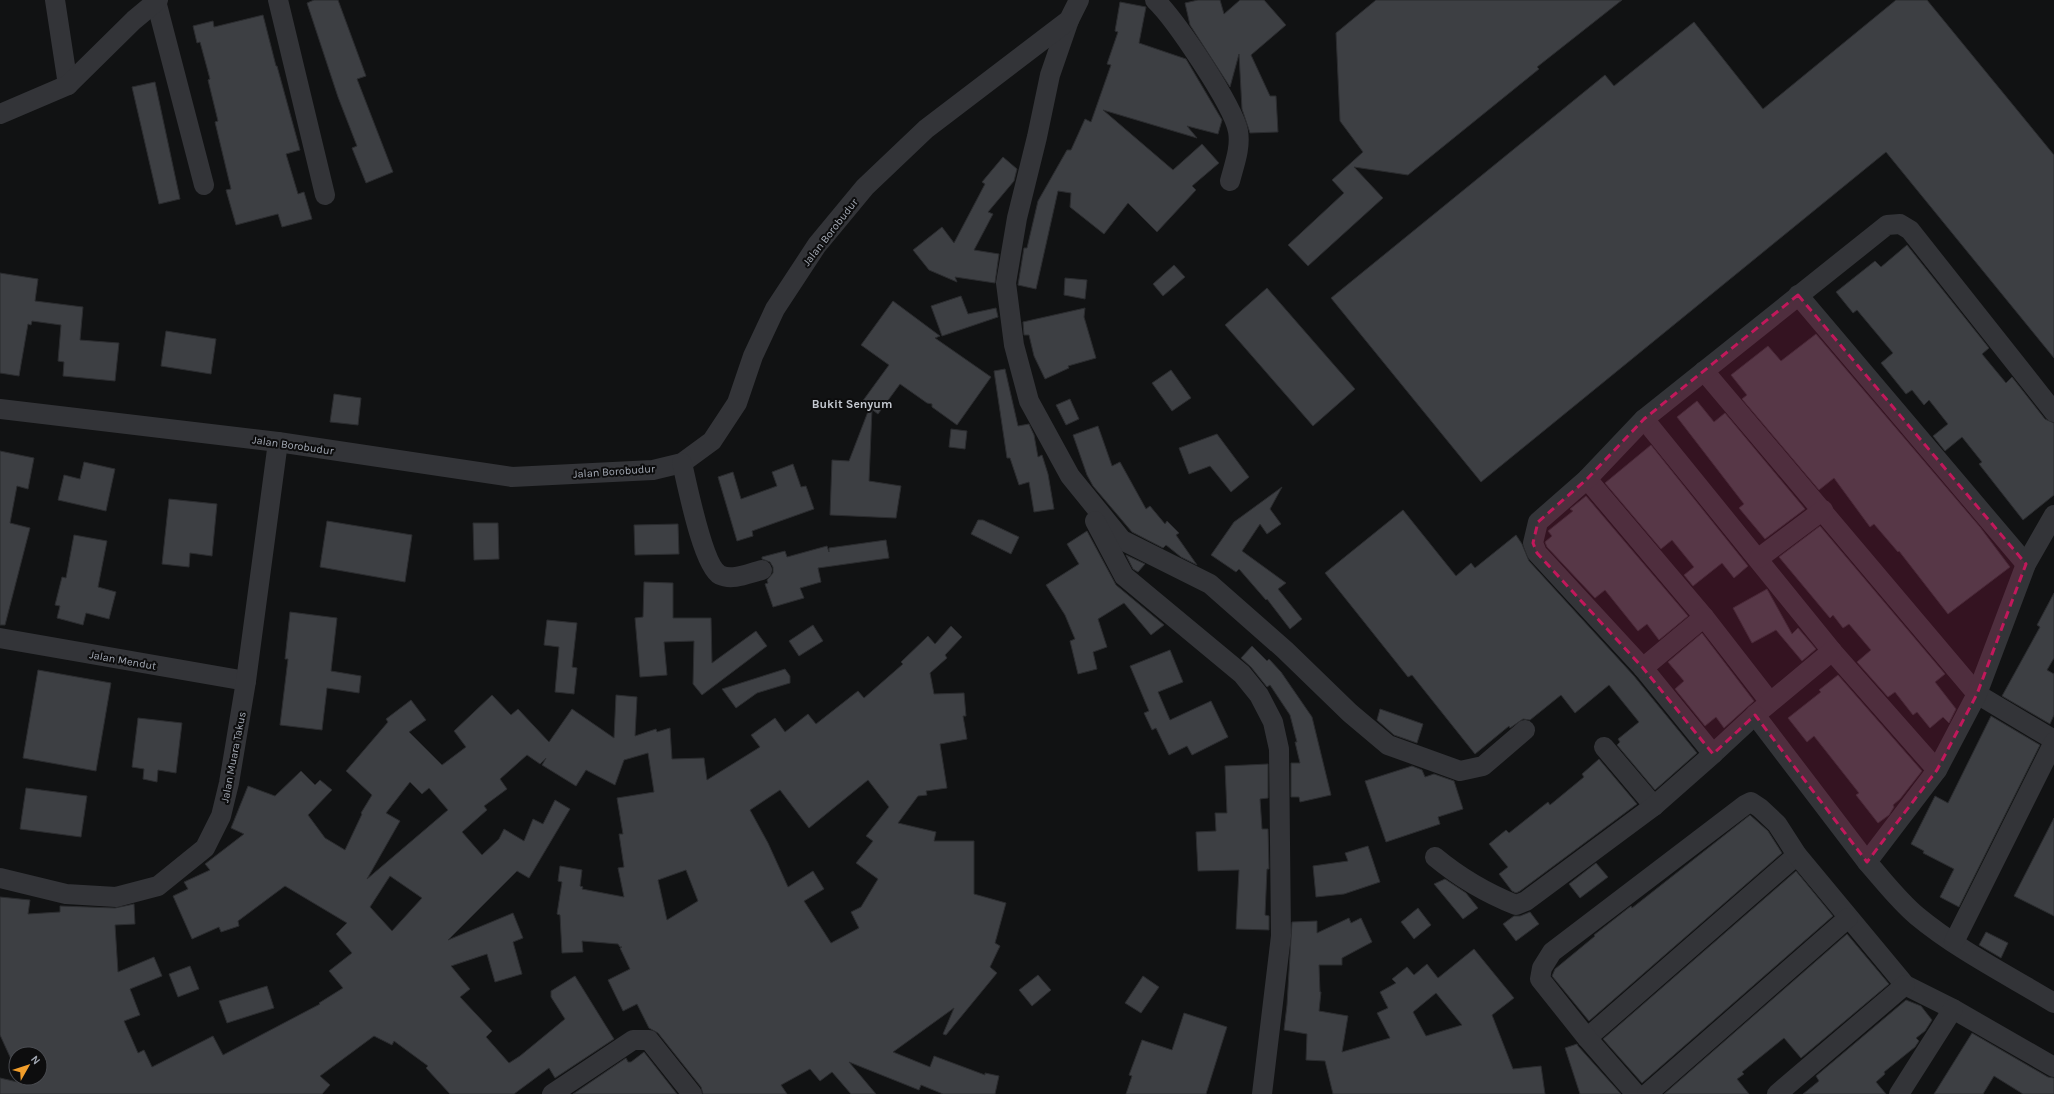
<svg xmlns="http://www.w3.org/2000/svg" width="2054" height="1094" font-family="Karla,sans-serif">
  <style>
    .building { fill: #3d3f43; stroke: #2b2c2f; fill-rule: evenodd }
    .lines { fill: none; stroke-linecap: round; stroke-linejoin: round }
    .minor { stroke: #333438; stroke-width: 20 }
    .marked { fill: #c2185b; fill-opacity: 0.2; stroke: #c2185b; stroke-width: 3; stroke-dasharray: 8 5; stroke-linejoin: round }
    .labels { text-anchor: middle; stroke-width: 4; stroke-linejoin: round; paint-order: stroke }
    .street-label { font-size: 11px; fill: #a3a9b4; stroke: #0d0d0e }
    .neighbourhood-label { font-size: 12px; font-weight: bold; fill: #c4c8d0; stroke: #0d0d0e }
  </style>
  <rect width="100%" height="100%" fill="#111213"/>
  <g class="building">
    <path d="M314 0H338L366 76 357 79 393 172 366 183 352 148 357 146 338 97 307 3Z"/>
    <path d="M1198 0H1220L1224 14 1240 0H1264L1286 25 1251 55 1270 96H1276L1278 132 1250 133 1242 109 1239 54 1230 87 1190 25 1185 3Z"/>
    <path d="M1376 0H1622L1537 67 1539 69 1408 175 1354 167 1383 198 1308 266 1288 245 1344 193 1332 180 1363 152 1340 121 1336 33Z"/>
    <path d="M1896 0H1927L2054 155V358L1886 152 1481 482 1331 298 1605 75 1614 86 1694 22 1763 109Z"/>
    <path d="M1120 2 1146 7 1139 43 1186 59 1222 120 1218 134 1187 126 1197 138 1103 110 1173 170 1202 144 1219 163 1192 186 1196 190 1157 232 1128 203 1104 234 1070 207 1071 193 1058 191 1036 289 1018 285 1024 248H1027L1038 201 1067 150H1071L1085 119 1091 122 1111 65 1107 64 1118 32 1115 31Z"/>
    <path d="M263 15 276 66H277L300 150 286 154 298 194 304 192 312 219 282 227 278 214 236 225 226 190 231 189 215 122 218 121 208 80 210 79 200 42 197 43 193 26 213 21 214 27Z"/>
    <path d="M155 82 180 199 159 204 132 87Z"/>
    <path d="M1003 157 1017 169 1014 181 988 212 993 214 974 250 999 254 995 283 955 277 957 282 929 270 913 250 942 227 954 243 985 184 982 182Z"/>
    <path d="M1907 245 1989 348 1982 354 2006 383 2012 377 2045 419 2054 423V495L2023 520 1979 464 1982 462 1962 437 1945 451 1933 436 1948 424 1929 400 1924 405 1912 390 1906 394 1881 363 1893 353 1857 310 1853 313 1836 292 1875 261 1881 267Z"/>
    <path d="M1174 265 1185 277 1163 296 1153 284Z"/>
    <path d="M0 273 38 279 35 301 83 307 80 340 119 343 115 381 63 376 64 362 58 361 61 325 32 321 31 325 28 324 19 376 0 373Z"/>
    <path d="M1065 278 1087 280 1085 299 1064 295Z"/>
    <path d="M1267 288 1355 389 1313 426 1225 325Z"/>
    <path d="M961 296 968 314 996 308 998 317 942 336 931 306Z"/>
    <path d="M893 301 940 336 935 338 991 377 957 425 932 407V404L927 403 900 384 878 414 862 402 889 365 861 345Z"/>
    <path d="M1085 308 1084 317 1096 358 1068 366 1069 368 1045 379 1034 356 1029 335H1024L1023 322Z"/>
    <path d="M166 331 216 339 211 374 161 366Z"/>
    <path d="M1816 334 1980 527 2010 567 1948 614 1899 551 1898 552 1874 524 1870 527 1834 478 1819 490 1742 399 1747 395 1731 375 1768 346 1781 361Z"/>
    <path d="M1005 369 1018 426 1029 424 1034 435 1038 457 1042 455 1048 474 1054 509 1034 512 1029 482 1019 485 1010 458H1007L994 371Z"/>
    <path d="M1171 370 1191 398 1172 411 1152 383Z"/>
    <path d="M334 394 361 398 358 425 330 422Z"/>
    <path d="M1070 399 1079 419 1066 425 1056 405Z"/>
    <path d="M1697 401 1714 422 1725 413 1805 509 1765 539 1739 508 1744 504 1677 417Z"/>
    <path d="M869 409H872L869 481 901 486 896 518 830 515 832 460 849 461Z"/>
    <path d="M1098 426 1112 466 1120 462 1146 509 1150 506 1165 524 1167 521 1179 533 1176 535 1197 565 1181 557 1166 545 1163 548 1132 532 1093 486 1087 475 1073 435Z"/>
    <path d="M951 429 967 431 965 449 949 447Z"/>
    <path d="M1217 434 1249 477 1231 492 1210 466 1189 474 1179 448Z"/>
    <path d="M1651 445 1748 566 1734 578 1722 563 1693 586 1684 575 1694 567 1672 540 1661 549 1605 483Z"/>
    <path d="M0 451 34 458 28 489 17 486 10 523 30 528 5 625H0Z"/>
    <path d="M84 462 115 469 106 511 58 500 64 475 80 479Z"/>
    <path d="M793 464 801 487 806 486 814 509 752 531 753 536 737 541 718 477 733 472 741 499 777 486 772 472Z"/>
    <path d="M1282 487 1270 509 1281 524 1267 534 1260 524 1242 551 1286 583 1278 589 1302 619 1290 629 1267 599 1266 600 1239 569 1236 572 1211 555 1234 522Z"/>
    <path d="M1586 496 1688 616 1659 640 1647 624 1638 631 1605 590 1595 598 1547 547 1545 542 1552 536 1548 531 1573 511 1570 509Z"/>
    <path d="M169 499 217 504 212 556 190 553 189 567 162 564Z"/>
    <path d="M1403 510 1456 576 1471 563 1475 568 1516 535 1522 544 1529 561 1634 676 1697 753 1655 790 1617 745 1620 742 1618 739 1639 722 1609 685 1575 713 1561 695 1530 720 1523 719 1510 728 1509 726 1475 754 1412 675 1408 677 1325 573Z"/>
    <path d="M978 520H983L1019 537 1011 554 971 534Z"/>
    <path d="M327 521 412 535 405 582 320 567Z"/>
    <path d="M473 523H498L499 559 474 560Z"/>
    <path d="M678 524 679 554 635 555 634 525Z"/>
    <path d="M1820 526 1945 674 1935 682 1956 709 1949 723 1943 717 1930 728 1917 712 1913 715 1895 692 1888 697 1857 662 1871 650 1849 624 1843 628 1833 615 1830 618 1779 557Z"/>
    <path d="M1087 531 1116 585 1164 625 1151 635 1124 603 1098 619 1107 647 1093 652 1097 669 1078 674 1070 641 1075 639 1065 615 1046 585 1079 564 1067 544Z"/>
    <path d="M74 535 107 541 98 587 116 592 109 619 86 613 83 625 57 618 60 606 55 605 62 577 66 578Z"/>
    <path d="M886 540 889 558 818 568 821 582 800 588 804 598 773 607 765 584 768 583 767 580 773 573V567L770 562 762 559V557L785 551 787 557 827 546 829 552V548Z"/>
    <path d="M1126 555 1145 564 1138 572 1133 569Z"/>
    <path d="M644 582 673 583V618H711L712 663 756 631 767 646 702 695 693 684 694 641 664 642 667 675 640 677 635 618 643 617Z"/>
    <path d="M1767 589 1792 634 1798 628 1816 649 1802 661 1776 630 1752 643 1733 608Z"/>
    <path d="M2054 593V658L2047 670 2054 674V715L2050 724 2002 696 2040 627 2037 625Z"/>
    <path d="M290 612 337 618 331 671 361 676 359 693 327 688 322 730 280 725 288 659H285Z"/>
    <path d="M547 620 577 623 572 667 577 668 574 694 555 692 559 647 544 645Z"/>
    <path d="M813 625 823 641 799 656 789 641Z"/>
    <path d="M951 626 962 637 945 655 947 658 930 673 934 694 964 693 966 716H963L967 739 940 744 947 788 926 791 927 795 918 796 898 823 936 832 934 841H974V894L1006 903 995 943 1000 946 990 967 997 973 946 1035 943 1034 954 1008 893 1052 930 1067 934 1056 985 1075V1073L999 1076 995 1094H943L921 1085 919 1090 849 1062 876 1094H851L832 1072 820 1081 810 1069 781 1085 787 1094H703L701 1087 658 1033 649 1028 637 1004 623 1011 608 980 630 969 620 948 622 947H620L618 944 582 941 583 952 562 953 560 915 557 914 562 882 558 881 560 866 582 870 580 886 583 887 582 889 624 897 618 868 624 867 619 834H623L617 798 654 792 648 753 624 760 615 785 586 770 576 786 542 765 546 758 540 764 527 755 500 779 507 789 484 806 487 810 462 832 482 855 499 839 504 829 524 841 533 819 543 824 555 800 570 809 529 878 517 871 448 940 513 913 523 938 513 942 522 974 495 982 487 954 451 966 470 989 460 997 492 1031 486 1037 509 1063 520 1056 565 1019 551 997V991L575 976 614 1039 555 1078 549 1068 514 1094H450L426 1068 428 1066 394 1041 392 1045 374 1036 320 1076 330 1085 322 1094H0V1078L22 1083 20 1078H40V1054H16V1070L0 1035V897L30 900 28 914 60 912V906L115 908 134 904 135 924 115 925 118 972 154 957 162 976 130 989 140 1015 124 1021 138 1053 144 1050 152 1067 213 1036 223 1055 320 1004 319 1003 343 988 329 971 352 953 336 934 347 923 285 886 238 921 239 926 221 932 219 927 192 939 173 896 188 889 184 882 210 870 205 864 244 834 231 828 248 786 275 796 301 771 315 785 320 780 332 790 308 815 325 838 345 850 362 814 361 813 372 795 346 771 388 722 386 719 411 700 426 720 409 732 442 765 466 747 454 731 492 695 511 715 518 709 549 742 572 709 614 738 616 695 637 697 635 736 656 729 657 732 670 728 672 759 704 758 707 780 760 747 751 735 775 718 785 732 808 714 816 724 858 691 864 698 903 664 901 662 928 636 935 644ZM868 780 889 807 866 836 873 841 856 863 878 879 861 907 851 912 859 928 831 943 804 901 824 889 813 871 788 887 768 843 750 810 780 790 809 828ZM410 782 422 794 429 788 448 810 367 879 400 821 386 813ZM686 870 698 901 667 920 658 880ZM390 876 422 898 392 931 370 907Z"/>
    <path d="M1702 633 1754 701 1724 728 1716 717 1705 726 1675 689 1684 681 1668 662Z"/>
    <path d="M1252 646 1267 661 1269 659 1281 672 1312 717 1331 795 1300 802 1299 797H1291V763H1300L1295 742H1297L1290 715 1270 685 1267 687 1251 667 1241 658Z"/>
    <path d="M1170 650 1183 682 1158 692 1170 720 1211 701 1228 737 1192 755 1187 746 1169 755 1156 728 1152 730 1144 713 1149 711 1130 666Z"/>
    <path d="M785 669 790 676V683L757 693 736 708 722 689Z"/>
    <path d="M38 670 111 683 96 771 23 758Z"/>
    <path d="M1838 675 1922 771 1900 799 1893 805 1894 807 1889 815 1878 823 1856 795 1859 793 1814 736 1807 742 1788 718 1821 692 1819 690Z"/>
    <path d="M1380 709 1423 724 1417 743 1394 735 1377 720Z"/>
    <path d="M1991 716 2040 745 1959 907 1940 897 1954 869 1923 853 1924 851 1911 844 1935 796 1948 803Z"/>
    <path d="M138 718 182 723 176 773 158 770 157 782 143 779 144 769 132 767Z"/>
    <path d="M1599 759 1637 804 1520 891 1516 893 1512 891 1499 874 1508 867 1489 844 1506 830 1509 833 1548 802 1550 805 1584 777 1582 774Z"/>
    <path d="M1268 764V798L1260 799 1262 829H1268L1269 869H1267L1265 915 1269 916V930L1236 929 1239 870 1198 871 1196 832 1216 831 1215 813H1227L1225 766Z"/>
    <path d="M1412 766 1422 770 1425 777 1434 774 1454 781 1463 809 1438 817 1440 824 1386 842 1365 781Z"/>
    <path d="M26 788 87 796 81 837 20 829Z"/>
    <path d="M1750 815 1768 831 1782 853 1589 1021 1552 976 1555 969 1595 936 1594 935 1631 906 1632 908Z"/>
    <path d="M2054 818V916L2014 896Z"/>
    <path d="M1368 846 1380 882 1344 894 1316 897 1313 866 1348 861 1345 853Z"/>
    <path d="M1596 863 1608 877 1580 898 1569 884Z"/>
    <path d="M1796 871 1833 916 1642 1083 1603 1039Z"/>
    <path d="M1445 879 1466 893 1478 908 1463 919 1434 884Z"/>
    <path d="M1418 908 1431 925 1414 939 1401 922Z"/>
    <path d="M1530 912 1539 924 1516 941 1503 924 1514 916H1520Z"/>
    <path d="M1349 918 1351 923 1361 918 1372 942 1342 958V965H1319L1320 992H1321L1319 1011 1348 1016 1342 1052 1390 1038 1377 1013 1388 1008 1380 992 1396 983 1392 979 1407 967 1414 975 1427 964 1438 978 1474 949 1514 998 1492 1015 1513 1069 1541 1066 1545 1094H1333L1325 1061 1306 1060 1307 1034 1284 1030 1287 1005 1292 922 1317 921V933ZM1436 993 1462 1025 1426 1036 1413 1012Z"/>
    <path d="M1986 932 2008 943 2001 958 1979 945Z"/>
    <path d="M1847 934 1889 984 1801 1058 1784 1038 1742 1072 1744 1074 1737 1079 1749 1094H1664Z"/>
    <path d="M190 966 199 989 178 997 169 974Z"/>
    <path d="M1038 975 1051 990 1032 1006 1019 990Z"/>
    <path d="M1143 976 1159 987 1141 1013 1125 1003Z"/>
    <path d="M267 986 274 1008 227 1023 219 1001Z"/>
    <path d="M1906 1000 1921 1006 1932 1020 1925 1031 1916 1038 1919 1041 1915 1047 1884 1072 1885 1074 1876 1082 1886 1094H1803L1819 1081 1816 1076Z"/>
    <path d="M1184 1013 1227 1027 1206 1094H1126L1132 1076 1129 1075 1142 1040 1172 1050Z"/>
    <path d="M1972 1033 2048 1077 2054 1078V1094H2023L1994 1076 1983 1094H1934Z"/>
    <path d="M1577 1044 1578 1046 1621 1094H1580L1565 1048Z"/>
    <path d="M644 1052 677 1094H573L626 1058 628 1062H631Z"/>
  </g>
  <g class="lines">
    <g class="minor">
      <path d="M55 0 68 85"/>
      <path d="M278 0 325 195"/>
      <path d="M1155 0C1175 19 1233 105 1238 131 1241 148 1234 165 1230 181"/>
      <path d="M156 1 204 185"/>
      <path d="M1069 20 1050 75 1037 137 1017 218 1006 283 1014 345 1029 401 1070 476 1122 540 1210 584 1285 650 1350 713 1388 745 1460 771 1483 766 1525 730"/>
      <path d="M0 114 68 85 134 20 158 0"/>
      <path d="M1798 295 2026 564"/>
      <path d="M1704 371 1977 694 2054 740"/>
      <path d="M0 409 278 442 512 477 653 470 682 463 712 441 737 403 753 356 775 309 817 245 865 187 926 129 1069 20 1079 0"/>
      <path d="M1644 419 1832 651 1937 770"/>
      <path d="M682 463C687 484 703 566 720 575 733 581 749 573 762 570"/>
      <path d="M1587 479 1704 617 1770 702"/>
      <path d="M1095 521 1124 576 1242 674 1259 695 1273 722 1279 749 1281 936 1262 1094"/>
      <path d="M1759 558 1823 510"/>
      <path d="M0 638 246 681"/>
      <path d="M1832 651 1755 715 1713 754 1643 668 1537 553 1533 543 1538 522 1587 479 1644 419 1887 225 1900 224 1910 230 2054 412"/>
      <path d="M1643 668 1704 617"/>
      <path d="M1755 715 1867 862 1937 770 1977 694 2026 564 2054 515"/>
      <path d="M1604 747 1654 806"/>
      <path d="M1435 857C1459 877 1486 893 1516 905L1526 901 1654 806 1713 754"/>
      <path d="M1867 862C1883 880 1898 900 1917 916 1958 950 2008 975 2054 1003"/>
      <path d="M0 878 66 894 116 897 158 886 205 848 221 816 229 783 246 681 278 442"/>
      <path d="M1954 942 2054 742"/>
      <path d="M1587 1038 1797 855"/>
      <path d="M552 1094 633 1040H649L692 1094"/>
      <path d="M1636 1094 1587 1038 1540 979 1542 968 1552 952 1745 805 1751 802 1760 808 1777 824 1797 855 1905 985 1953 1009 2054 1067"/>
      <path d="M1647 1094 1848 918"/>
      <path d="M1777 1094 1905 985"/>
      <path d="M1899 1094 1953 1009"/>
    </g>
  </g>
  <path class="marked" d="M1798 295 2026 564 1977 694 1937 770 1867 862 1755 715 1713 754 1643 668 1537 553 1533 543 1538 522 1587 479 1644 419Z"/>
  <g class="labels">
    <g class="street-label">
      <text transform="translate(830 232) rotate(-52)" y="4">Jalan Borobudur</text>
      <text transform="translate(293 445) rotate(8)" y="4">Jalan Borobudur</text>
      <text transform="translate(614 471) rotate(-4)" y="4">Jalan Borobudur</text>
      <text transform="translate(123 660) rotate(10)" y="4">Jalan Mendut</text>
      <text transform="translate(233 757) rotate(-79)" y="4">Jalan Muara Takus</text>
    </g>
    <g class="neighbourhood-label">
      <text x="852" y="408">Bukit Senyum</text>
    </g>
  </g>
  <g transform="translate(28 1066) rotate(51)"><circle r="19" fill="#0d0d0e" stroke="#494b50"/>
  <path d="M0-3L7 15L0 10L-7 15Z" fill="#f29e2b"/>
  <text y="-6" font-size="11" font-weight="bold" text-anchor="middle" fill="#a3a9b4">N</text>
  </g>
</svg>
